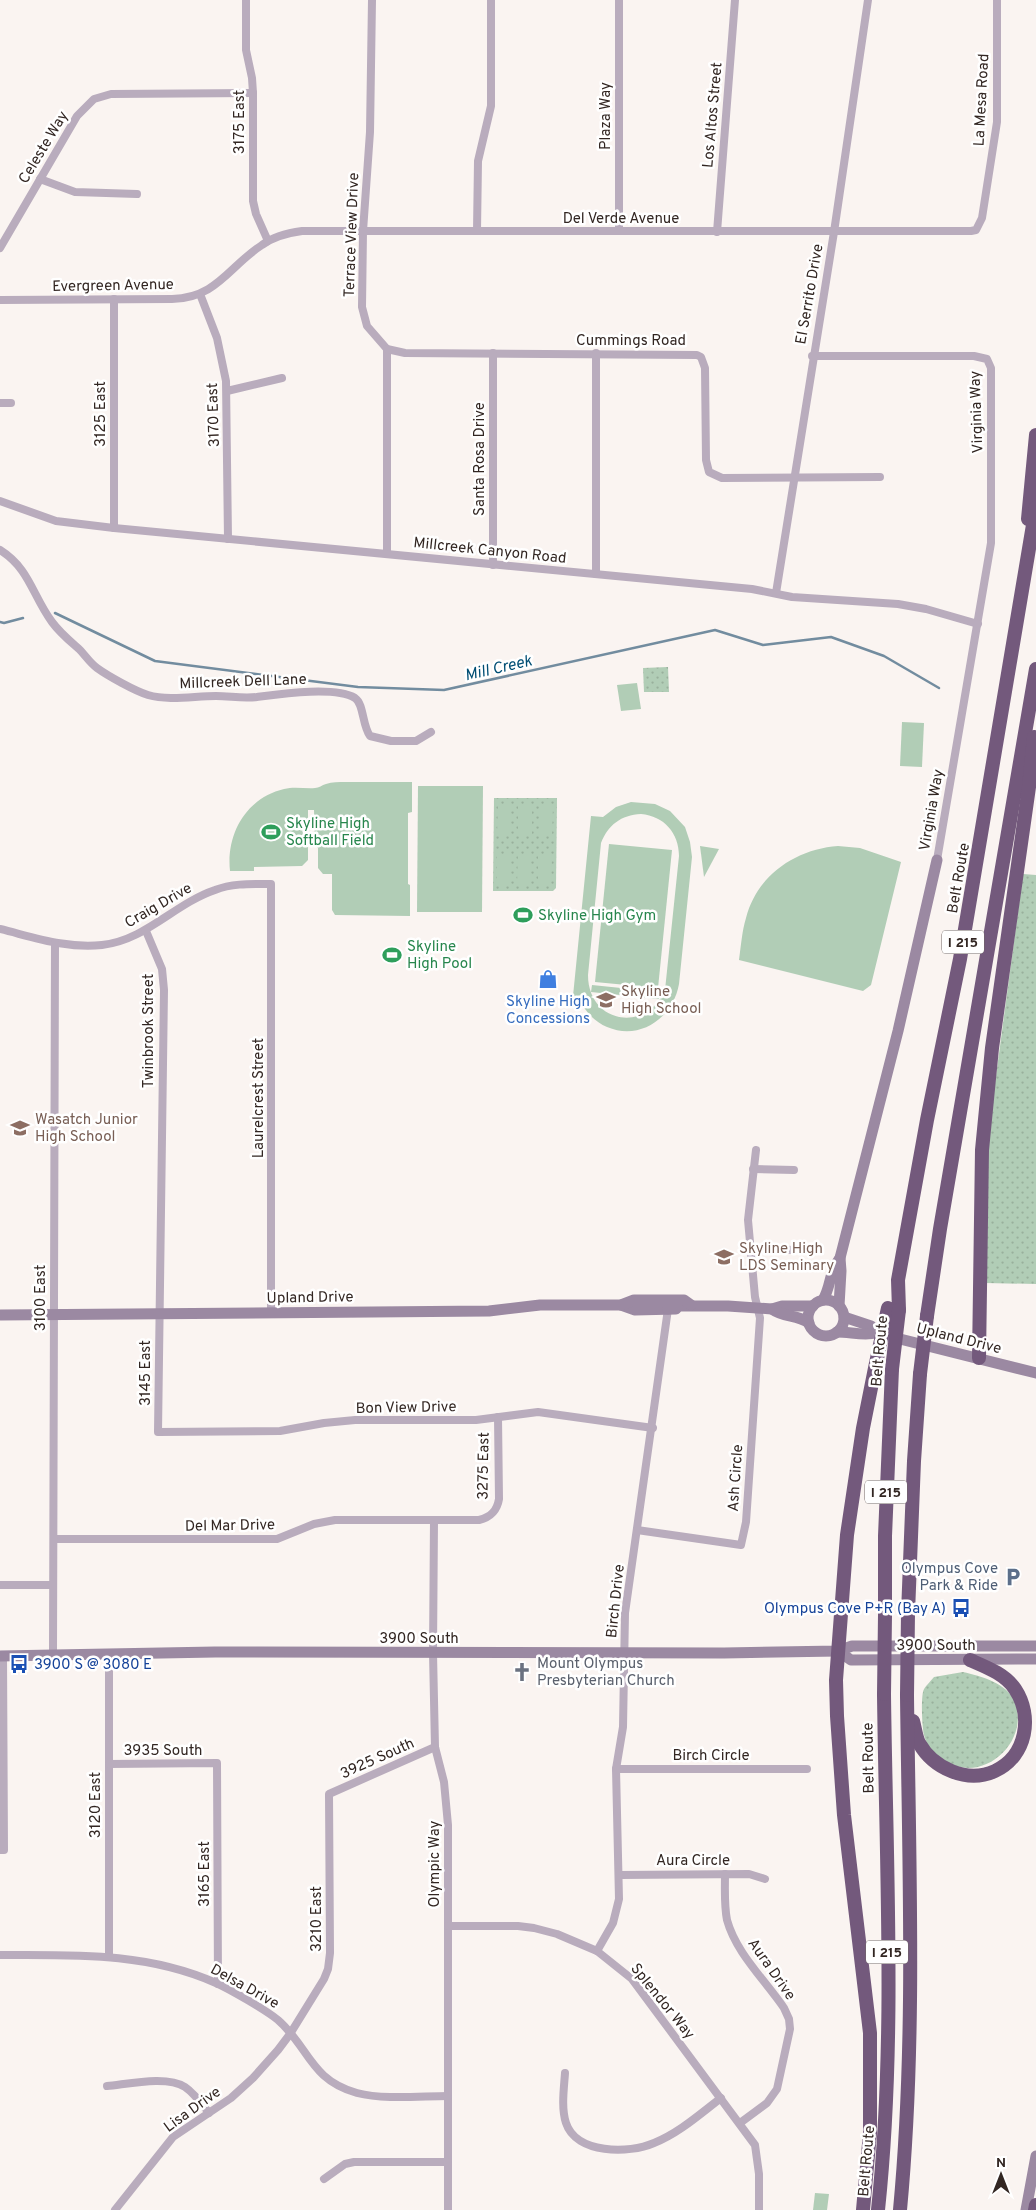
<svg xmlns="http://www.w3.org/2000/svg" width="1036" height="2210" font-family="Overpass,sans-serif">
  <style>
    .grass { fill: url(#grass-dots) }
    .pitch { fill: #b1cdb6; fill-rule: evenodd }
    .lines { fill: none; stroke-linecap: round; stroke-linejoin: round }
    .stream { stroke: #728c9f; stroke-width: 2.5 }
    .street { stroke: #b9acbd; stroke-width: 8 }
    .secondary { stroke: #9b89a2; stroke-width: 11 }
    .highway { stroke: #73597c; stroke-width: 14 }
    .highway-bridge { stroke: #73597c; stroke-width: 14 }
    .labels { text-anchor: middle; stroke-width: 5; stroke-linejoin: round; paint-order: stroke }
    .shield { fill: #fff; stroke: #706764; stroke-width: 1 }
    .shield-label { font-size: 14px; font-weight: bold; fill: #322622 }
    .street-label { font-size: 15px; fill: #322622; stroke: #fff }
    .leisure-label { font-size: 15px; fill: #27864d; stroke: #fff; text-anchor: start }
    .education-label { font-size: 15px; fill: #785e54; stroke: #fff; text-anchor: start }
    .shop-label { font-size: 15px; fill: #366cbe; stroke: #fff }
    .service-label { font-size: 15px; fill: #4e5e75; stroke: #fff; text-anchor: end }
    .transit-label { font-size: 15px; fill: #164399; stroke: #fff; text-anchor: end }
    .worship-label { font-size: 15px; fill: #5b616d; stroke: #fff; text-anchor: start }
    .water-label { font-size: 16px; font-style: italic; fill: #004e74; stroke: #fff }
  </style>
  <defs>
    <pattern id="grass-dots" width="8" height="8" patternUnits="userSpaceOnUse" patternTransform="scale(1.25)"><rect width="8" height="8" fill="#b1cdb6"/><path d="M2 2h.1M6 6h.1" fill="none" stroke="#99b09c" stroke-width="1.8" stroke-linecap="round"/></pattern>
  </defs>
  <rect width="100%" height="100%" fill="#faf4f1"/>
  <g class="grass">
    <path d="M668 667 669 692H644L643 668Z"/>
    <path d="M494 798H557L556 888 553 891H493Z"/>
    <path d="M1023 874 1036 875V1284L985 1283 986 1151Z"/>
    <path d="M963 1672C981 1676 1007 1683 1015 1702 1030 1742 983 1785 945 1761 934 1754 927 1747 924 1735 922 1726 921 1701 923 1692 924 1687 931 1681 934 1677Z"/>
  </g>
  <g class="pitch">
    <path d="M637 683 641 709 621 711 617 685Z"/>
    <path d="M902 722 924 723 922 767 900 766Z"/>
    <path d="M345 782H412V812L408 813V884L410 885V916L335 915 332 910V874H323L318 868V848L315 845 314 810H308V860L302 866 254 867V871H230C226 834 246 798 284 789 295 786 305 789 315 788 319 788 322 785 326 784 332 782 339 782 345 782Z"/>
    <path d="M418 786H483L482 912H417Z"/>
    <path d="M631 802 655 804 670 811 685 827 690 842 692 857 679 984C673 1018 640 1041 607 1027 600 1024 593 1019 588 1013 588 1013 584 1007 583 1007 581 1006 575 1006 572 1006L591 816 603 817 616 807ZM641 814C664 816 679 833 679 856L665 990C646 1034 588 1023 588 975L601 843C608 825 621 815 641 814Z"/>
    <path d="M498 805H511V835H497Z"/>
    <rect x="518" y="805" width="14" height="30"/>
    <path d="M539 805H553L552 835H539Z"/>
    <path d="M609 844 672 850 658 988 595 982Z"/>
    <path d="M700 846 719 849 704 877Z"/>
    <path d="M838 846 860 848 901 862 871 985 863 991 739 960C741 946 742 931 746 918 757 875 796 849 838 846Z"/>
    <rect x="497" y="854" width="14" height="30"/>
    <path d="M518 854H531V884H517Z"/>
    <path d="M538 854H552L551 884H538Z"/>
    <path d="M592 985 660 992 659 999 591 992Z"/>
    <path d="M815 2193 829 2194 827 2210H813Z"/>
  </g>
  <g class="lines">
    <g class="stream">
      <path d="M55 613 155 661 358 687 444 690 715 630 763 645 831 637 884 656 939 688"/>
      <path d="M0 622 4 623 23 618"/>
    </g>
    <g class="street">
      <path d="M246 0V50L252 78 253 93V201L256 214 268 241"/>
      <path d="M372 0 370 132 363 231 362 307 367 326 387 349V554"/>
      <path d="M40 179 75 192 137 194"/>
      <path d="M477 231 478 161 491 106V0"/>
      <path d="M619 231V0"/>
      <path d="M717 232 735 0"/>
      <path d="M0 248 77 116 94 99 111 94 253 93"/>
      <path d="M200 294 217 338 226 381 228 539"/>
      <path d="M114 299V528"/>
      <path d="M0 300 172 299C217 298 229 266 262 245 274 236 287 233 302 231H971L976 230 982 218 997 122V0"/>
      <path d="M387 349 405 353 697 355 701 357 705 368 706 460 709 472 722 478 880 477"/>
      <path d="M812 356H974L987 359 991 368V543L937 860"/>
      <path d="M227 391 282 378"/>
      <path d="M0 403H11"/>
      <path d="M0 501 56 521 114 528 752 589 792 597 898 604 926 609 978 624"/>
      <path d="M0 550C30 569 32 595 52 622 60 633 70 641 79 649 85 655 90 663 97 668 108 676 135 691 148 695 169 701 194 696 216 696 230 696 243 699 257 697 280 694 335 686 355 698 364 704 362 725 370 736L391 741H416L431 732"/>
      <path d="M493 565V353"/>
      <path d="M596 574V353"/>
      <path d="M776 593 834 232 868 0"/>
      <path d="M0 929C33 937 67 949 102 945 146 940 174 904 215 890 233 883 252 884 271 884V1313"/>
      <path d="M146 931 162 969 164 990 158 1432 280 1431 324 1423 355 1420H476L538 1412 653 1428"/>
      <path d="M753 1169 794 1170"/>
      <path d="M750 1249 796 1250"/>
      <path d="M434 1520 433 1653 435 1747 444 1782 448 1825V2210"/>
      <path d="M637 1530 741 1545 746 1522 760 1318 755 1297 748 1220 756 1150"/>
      <path d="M54 1539H277L314 1524 335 1520H479C491 1517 497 1511 499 1499L498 1417"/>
      <path d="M0 1585H53"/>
      <path d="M109 1653V1956"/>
      <path d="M53 1654 55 943"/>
      <path d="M109 1764 217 1763 218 1984"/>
      <path d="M616 1769H807"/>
      <path d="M0 1850H4L3 1655"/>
      <path d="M725 1874C725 1889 724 1905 727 1920 736 1953 765 1980 784 2008L789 2019 790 2029 777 2089 767 2103 740 2123"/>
      <path d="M620 1875 749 1874 765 1879"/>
      <path d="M448 1926H518L534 1928 557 1934 597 1951 632 1979 755 2145 759 2174V2210"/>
      <path d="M597 1951 613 1923 619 1899 616 1769 623 1727 625 1613 668 1309"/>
      <path d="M0 1955C74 1955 147 1952 216 1983 230 1989 267 2011 278 2020 309 2047 310 2080 357 2093 384 2100 421 2096 448 2096"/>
      <path d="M565 2073C564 2088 561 2108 566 2123 576 2154 629 2154 654 2143 679 2133 700 2114 721 2098"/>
      <path d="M107 2086C128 2084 167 2075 185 2087 194 2093 202 2104 209 2113"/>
      <path d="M324 2179 345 2164 354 2162H448"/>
      <path d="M115 2210 173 2137 231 2098 253 2078 278 2050 290 2034 324 1979 328 1969 330 1953 329 1794 435 1747"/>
    </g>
    <g class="secondary">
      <path d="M823 1300C832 1284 828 1274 840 1258"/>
      <circle cx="826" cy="1318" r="18"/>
      <path d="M621 1305 635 1310 676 1309"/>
      <path d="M839 1306 841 1271 840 1258 898 1031 937 860"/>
      <path d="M668 1309 670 1306H728L772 1309 782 1306H813"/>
      <path d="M772 1309C784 1318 797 1314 809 1323"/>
      <path d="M0 1315 489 1311 540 1305H621L634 1300H684L691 1305"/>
      <path d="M844 1317 871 1326 876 1333"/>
      <path d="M837 1332C850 1332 864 1336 876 1333L1036 1373"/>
      <path d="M838 1651 851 1660 1036 1659"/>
      <path d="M0 1656 215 1652 724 1653 838 1651 852 1646H1036"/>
      <path d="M1026 2210 1036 2156"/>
    </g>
    <g class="highway">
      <path d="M1028 519 1036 435"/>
      <path d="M899 1310 898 1280 927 1120 960 959 1036 507"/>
      <path d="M927 1316 940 1229 1036 669"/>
      <path d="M979 1358 982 1150 992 1048 1029 787 1034 737"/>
      <path d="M908 1613 914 1461 920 1374"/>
      <path d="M885 1615V1536L892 1369"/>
      <path d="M913 1721C915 1728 916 1737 919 1743 933 1768 967 1784 995 1771 1027 1756 1033 1716 1015 1689 1005 1674 986 1667 970 1660"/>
      <path d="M863 2210 870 2133V2033L844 1815 837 1716 836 1680 847 1535 863 1428 876 1363"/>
      <path d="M878 2210C896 2039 886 1866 884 1694"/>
      <path d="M900 2210C916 2039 909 1867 907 1695"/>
      <path d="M1035 2210 1036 2205"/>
    </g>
    <g class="highway-bridge">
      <path d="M876 1363 888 1308"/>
      <path d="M892 1369 899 1310"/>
      <path d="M920 1374 927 1316"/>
      <path d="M884 1694 885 1615"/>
      <path d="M907 1695 908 1613"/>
    </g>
  </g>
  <defs>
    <g id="stadium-bare" transform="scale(1.5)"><path d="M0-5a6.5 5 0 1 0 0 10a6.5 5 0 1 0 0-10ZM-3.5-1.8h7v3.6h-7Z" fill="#2e9e5b" stroke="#fff" stroke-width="2.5" paint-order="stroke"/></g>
    <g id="shop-bare" transform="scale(1.5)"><path d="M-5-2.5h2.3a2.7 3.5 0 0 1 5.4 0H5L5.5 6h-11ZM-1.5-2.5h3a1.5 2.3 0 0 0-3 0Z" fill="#3f7fe0" stroke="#fff" stroke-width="2.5" paint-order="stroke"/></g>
    <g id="school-bare" transform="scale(1.5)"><path d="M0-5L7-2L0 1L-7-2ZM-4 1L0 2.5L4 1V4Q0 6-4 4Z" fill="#8d6e63" stroke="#fff" stroke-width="2.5" paint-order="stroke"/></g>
    <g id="parking-bare" transform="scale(1.5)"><path d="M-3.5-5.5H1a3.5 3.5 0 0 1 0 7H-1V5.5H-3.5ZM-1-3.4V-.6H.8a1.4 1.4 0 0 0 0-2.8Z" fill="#5c6f8a" stroke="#fff" stroke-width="2.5" paint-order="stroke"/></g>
    <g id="bus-bare" transform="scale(1.5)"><path d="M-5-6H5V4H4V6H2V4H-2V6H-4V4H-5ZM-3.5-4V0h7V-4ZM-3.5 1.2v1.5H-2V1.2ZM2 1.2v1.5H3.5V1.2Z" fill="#1a4fb4" stroke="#fff" stroke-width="2.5" paint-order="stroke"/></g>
    <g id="church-bare" transform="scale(1.5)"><path d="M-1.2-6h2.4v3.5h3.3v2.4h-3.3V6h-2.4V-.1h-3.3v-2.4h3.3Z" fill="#6b7280" stroke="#fff" stroke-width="2.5" paint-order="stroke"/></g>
  </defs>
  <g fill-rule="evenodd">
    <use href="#stadium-bare" x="271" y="832"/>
    <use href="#stadium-bare" x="523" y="915"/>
    <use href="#stadium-bare" x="392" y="955"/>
    <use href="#shop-bare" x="548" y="979"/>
    <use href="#school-bare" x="606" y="1000"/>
    <use href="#school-bare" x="20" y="1128"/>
    <use href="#school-bare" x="724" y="1257"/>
    <use href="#parking-bare" x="1013" y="1577"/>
    <use href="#bus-bare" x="961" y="1608"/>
    <use href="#bus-bare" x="19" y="1664"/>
    <use href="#church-bare" x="522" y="1672"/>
  </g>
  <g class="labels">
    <g class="shield">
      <rect x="942" y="930.5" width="42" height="23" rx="4"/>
      <rect x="865" y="1480.5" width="42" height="23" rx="4"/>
      <rect x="866" y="1940.5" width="42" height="23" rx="4"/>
    </g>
    <g class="shield-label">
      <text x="963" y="947">I 215</text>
      <text x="886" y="1497">I 215</text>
      <text x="887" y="1957">I 215</text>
    </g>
    <g class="street-label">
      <text transform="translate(981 100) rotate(-87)" y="5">La Mesa Road</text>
      <text transform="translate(712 115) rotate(-85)" y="5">Los Altos Street</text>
      <text transform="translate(605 116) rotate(-90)" y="5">Plaza Way</text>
      <text transform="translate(239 122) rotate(-90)" y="5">3175 East</text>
      <text transform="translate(43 147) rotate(-59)" y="5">Celeste Way</text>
      <text x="621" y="223">Del Verde Avenue</text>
      <text transform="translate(351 235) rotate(-88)" y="5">Terrace View Drive</text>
      <text transform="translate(113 285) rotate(-1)" y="5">Evergreen Avenue</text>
      <text transform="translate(809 294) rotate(-80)" y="5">El Serrito Drive</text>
      <text x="631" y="345">Cummings Road</text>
      <text transform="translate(976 412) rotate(-92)" y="5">Virginia Way</text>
      <text transform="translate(100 414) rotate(-90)" y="5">3125 East</text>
      <text transform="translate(213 415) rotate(-92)" y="5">3170 East</text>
      <text transform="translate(479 459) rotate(-90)" y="5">Santa Rosa Drive</text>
      <text transform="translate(490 550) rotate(6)" y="5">Millcreek Canyon Road</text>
      <text transform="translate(243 681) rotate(-2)" y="5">Millcreek Dell Lane</text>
      <text transform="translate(931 810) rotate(-80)" y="5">Virginia Way</text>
      <text transform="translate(958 878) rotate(-80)" y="5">Belt Route</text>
      <text transform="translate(158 905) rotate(-30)" y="5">Craig Drive</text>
      <text transform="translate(148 1031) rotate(-90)" y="5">Twinbrook Street</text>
      <text transform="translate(258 1098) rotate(-90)" y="5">Laurelcrest Street</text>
      <text transform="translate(310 1297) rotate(-1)" y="5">Upland Drive</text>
      <text transform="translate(40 1298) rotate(-90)" y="5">3100 East</text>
      <text transform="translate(959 1338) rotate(14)" y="5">Upland Drive</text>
      <text transform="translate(879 1351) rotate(-85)" y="5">Belt Route</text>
      <text transform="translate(145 1373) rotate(-90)" y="5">3145 East</text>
      <text transform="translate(406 1407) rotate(-1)" y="5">Bon View Drive</text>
      <text transform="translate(483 1466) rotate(-89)" y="5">3275 East</text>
      <text transform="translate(735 1478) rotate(-86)" y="5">Ash Circle</text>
      <text transform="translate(230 1525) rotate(-1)" y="5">Del Mar Drive</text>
      <text transform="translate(615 1601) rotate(-84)" y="5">Birch Drive</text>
      <text x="419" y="1643">3900 South</text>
      <text x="936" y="1650">3900 South</text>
      <text x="163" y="1755">3935 South</text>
      <text x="711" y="1760">Birch Circle</text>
      <text transform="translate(377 1758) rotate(-24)" y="5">3925 South</text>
      <text transform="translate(868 1758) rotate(-91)" y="5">Belt Route</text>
      <text transform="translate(95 1805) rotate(-90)" y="5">3120 East</text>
      <text x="693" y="1865">Aura Circle</text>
      <text transform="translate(434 1864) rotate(-90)" y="5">Olympic Way</text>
      <text transform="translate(204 1874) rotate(-90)" y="5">3165 East</text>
      <text transform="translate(316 1919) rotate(-90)" y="5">3210 East</text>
      <text transform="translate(772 1969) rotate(55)" y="5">Aura Drive</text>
      <text transform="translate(245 1986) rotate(29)" y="5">Delsa Drive</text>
      <text transform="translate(663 2001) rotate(51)" y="5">Splendor Way</text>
      <text transform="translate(192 2109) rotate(-36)" y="5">Lisa Drive</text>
      <text transform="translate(866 2161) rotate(-85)" y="5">Belt Route</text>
    </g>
    <g class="leisure-label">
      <text x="286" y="828">Skyline High<tspan x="286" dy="17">Softball Field</tspan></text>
      <text x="538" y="920">Skyline High Gym</text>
      <text x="407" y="951">Skyline<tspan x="407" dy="17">High Pool</tspan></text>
    </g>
    <g class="education-label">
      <text x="621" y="996">Skyline<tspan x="621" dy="17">High School</tspan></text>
      <text x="35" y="1124">Wasatch Junior<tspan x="35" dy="17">High School</tspan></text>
      <text x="739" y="1253">Skyline High<tspan x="739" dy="17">LDS Seminary</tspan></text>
    </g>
    <g class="shop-label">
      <text x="548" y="1006">Skyline High<tspan x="548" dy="17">Concessions</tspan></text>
    </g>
    <g class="service-label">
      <text x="998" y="1573">Olympus Cove<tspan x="998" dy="17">Park &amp; Ride</tspan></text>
    </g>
    <g class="transit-label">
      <text x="946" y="1613">Olympus Cove P+R (Bay A)</text>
      <text x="34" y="1669" text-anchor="start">3900 S @ 3080 E</text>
    </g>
    <g class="worship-label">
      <text x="537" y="1668">Mount Olympus<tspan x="537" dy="17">Presbyterian Church</tspan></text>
    </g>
    <g class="water-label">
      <text transform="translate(498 667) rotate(-13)" y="6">Mill Creek</text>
    </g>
  </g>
  <g transform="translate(1001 2175)" stroke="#ffffff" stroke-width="4" paint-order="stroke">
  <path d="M0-4L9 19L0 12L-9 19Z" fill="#322622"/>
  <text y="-8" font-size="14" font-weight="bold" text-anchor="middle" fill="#322622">N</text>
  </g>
</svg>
